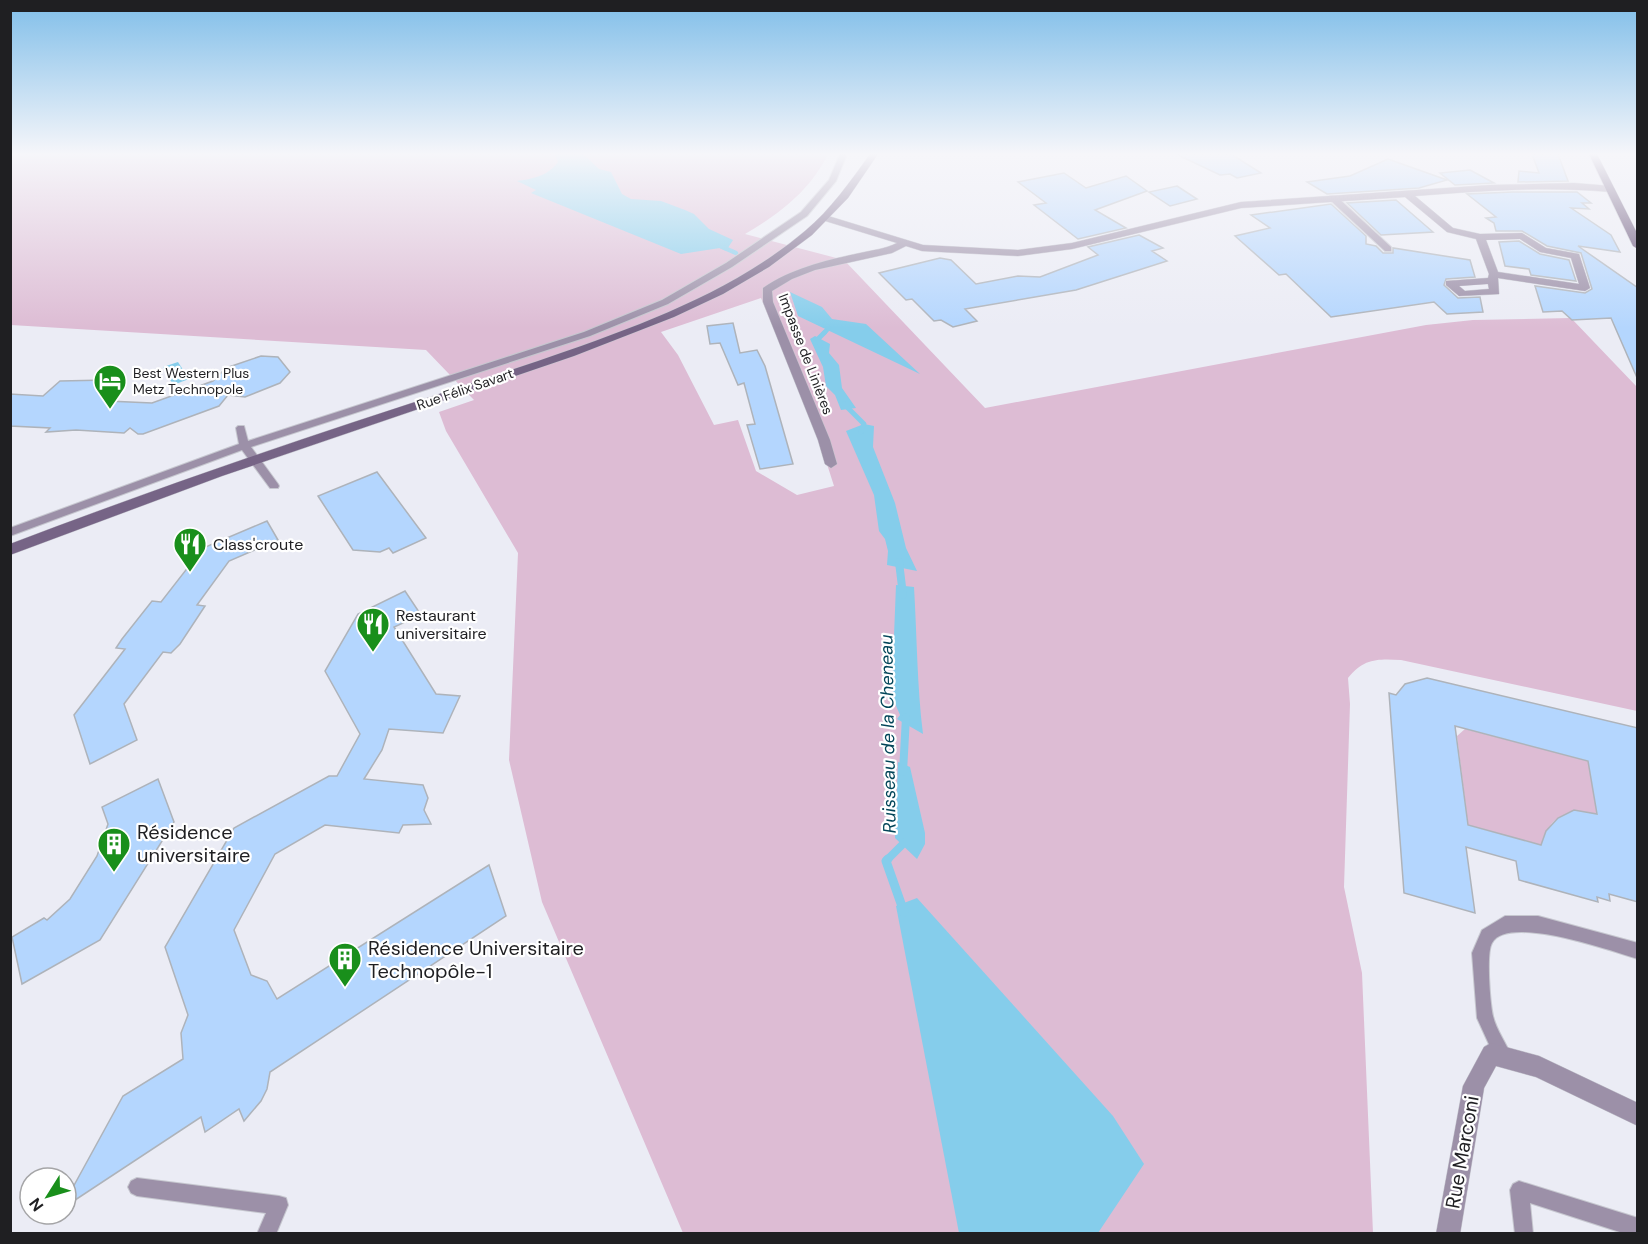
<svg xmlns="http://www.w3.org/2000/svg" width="1648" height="1244" font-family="'DM Sans',sans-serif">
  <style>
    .green { fill: #ddbcd4; fill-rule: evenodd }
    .water { fill: #85cdeb }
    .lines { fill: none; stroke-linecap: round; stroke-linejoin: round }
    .stream-far3 { stroke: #85cdeb; stroke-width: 4.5 }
    .stream-far2 { stroke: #85cdeb; stroke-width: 5 }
    .stream-far1 { stroke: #85cdeb; stroke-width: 8 }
    .stream { stroke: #85cdeb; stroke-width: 9 }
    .building { fill: #b4d6fe; stroke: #aeb3ba; stroke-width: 1.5; fill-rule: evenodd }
    .lane-casing { stroke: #c6c7cf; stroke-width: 2 }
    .street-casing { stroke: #c6c7cf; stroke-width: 1 }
    .secondary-casing { stroke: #c6c7cf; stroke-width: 1 }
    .primary-casing { stroke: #c6c7cf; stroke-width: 1 }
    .lane { fill: #9c90a8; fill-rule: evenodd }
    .street { fill: #9c90a8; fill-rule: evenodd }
    .secondary { fill: #766486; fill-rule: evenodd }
    .primary { fill: #5b456d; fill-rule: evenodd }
    .labels { text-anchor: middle; stroke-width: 4.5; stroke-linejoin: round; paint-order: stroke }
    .far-street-label { font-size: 14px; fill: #1f1f22; stroke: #fff }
    .far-poi-label { font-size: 14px; fill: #1f1f22; stroke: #fff; text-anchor: start }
    .poi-label { font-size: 16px; fill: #1f1f22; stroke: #fff; text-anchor: start }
    .water-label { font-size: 18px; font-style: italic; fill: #024559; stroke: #fff }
    .near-poi-label { font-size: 20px; fill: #1f1f22; stroke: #fff; text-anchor: start }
    .near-street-label { font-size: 20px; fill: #1f1f22; stroke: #fff }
  </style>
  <rect width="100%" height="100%" fill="#ebecf5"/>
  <g class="green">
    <path d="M10 154H828C810 191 779 214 745 234L844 260 985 408 1426 325 1473 320 1571 318 1637 387V711L1401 660C1378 659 1364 658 1348 678L1350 704 1344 887 1362 973 1373 1233H683L542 902 509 760 518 553 446 431 439 412 474 400 426 350 11 325ZM761 298 819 439 834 486 797 495 756 471 738 420 714 425 678 355 661 332Z"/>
    <path d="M1465 729 1588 761 1597 814C1567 809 1551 814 1541 845L1468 825 1457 736Z"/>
  </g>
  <g class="water">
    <path d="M555 154H583L599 169 611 172 622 194 631 199 661 201 685 210 694 214 709 229 733 240 726 251 720 248 681 254 531 193 536 190 517 181C532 179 548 176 558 162Z"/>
    <path d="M790 292 822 307 832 319 866 324 920 374 798 316Z"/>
    <path d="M815 336 830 344 829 353 839 365 842 388 856 408 841 410 835 395 826 386 823 367 810 339Z"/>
    <path d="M178 362 189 379 173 385 163 367Z"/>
    <path d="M864 424 874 426 873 447 895 503 906 548 917 571 887 565 888 551 885 539 879 531 874 495 846 431Z"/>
    <path d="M896 585 914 587C917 637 917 686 923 734L897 719 900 715 894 701 892 687Z"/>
    <path d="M898 762 910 767 925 833V844L917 859 895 838Z"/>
    <path d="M917 898 1113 1116 1144 1164 1098 1233H959L896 906Z"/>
  </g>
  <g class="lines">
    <g class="stream-far3">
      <path d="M720 246 736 253"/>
      <path d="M824 333 829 328 825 324"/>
    </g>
    <g class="stream-far2">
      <path d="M821 346 818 339 825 332"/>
      <path d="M844 404 864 424 861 432"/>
      <path d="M899 561V563"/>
    </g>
    <g class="stream-far1">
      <path d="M899 562 903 595"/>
      <path d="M903 772 906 717"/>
      <path d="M886 861 907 840"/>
    </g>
    <path class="stream" d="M888 859 886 861 904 912"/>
  </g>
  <g class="building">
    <path d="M1176 154H1231L1261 173 1237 178 1230 174 1220 175Z"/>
    <path d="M1532 154H1558L1568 181 1518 182 1519 171 1539 173Z"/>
    <path d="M1388 159 1447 180 1419 188 1327 194 1307 182 1350 176Z"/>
    <path d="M1470 170 1494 183 1455 185 1440 173Z"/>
    <path d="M1064 173 1086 188 1126 176 1147 191 1095 210 1126 228 1078 239 1034 205 1046 203 1018 182Z"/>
    <path d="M1177 186 1197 199 1170 206 1149 192Z"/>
    <path d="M1513 192H1577L1591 203H1582L1589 209 1571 208 1611 235 1620 252 1578 246 1638 288V380L1611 318 1572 320 1562 311 1543 312 1535 286 1585 293 1592 289 1581 253 1547 246 1522 231H1496L1494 223 1486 218 1496 217 1467 194Z"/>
    <path d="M1396 200 1433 232 1381 235 1347 203Z"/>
    <path d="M1331 204 1366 236V244L1376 246 1383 253H1393V248L1470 260 1475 277 1446 279 1444 285 1458 298 1480 297 1483 312 1447 314 1434 302 1331 317 1286 274 1279 275 1235 236 1270 228 1251 215Z"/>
    <path d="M1139 235 1163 248 1152 251 1167 261 1076 290 965 309 977 321 953 327 941 320 934 321 912 299 906 300 879 273 940 258 951 260 976 284 1018 276 1040 277 1098 255 1088 247Z"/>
    <path d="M1519 241 1540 254 1569 260 1576 281 1531 275 1529 269 1505 266 1499 242Z"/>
    <path d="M733 323 740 353 757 350 765 366 793 464 760 469 747 425 755 424 744 383 738 385 720 343 710 344 707 326Z"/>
    <path d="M261 356 278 357 290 372 280 383 245 397 228 395 219 406 143 434H138L130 428 124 433 76 430 46 432 50 428 10 426V394L43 396 60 381 107 380 124 385 108 401 152 403 213 381 226 368Z"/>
    <path d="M377 472 426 538 393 553 389 548 380 552 353 550 318 496Z"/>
    <path d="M267 521 278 540 229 561 197 605 205 606 180 644 171 653 163 652 124 704 137 740 90 764 74 715 125 649 116 648 122 639 152 601 161 602 203 548Z"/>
    <path d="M405 591 421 615 394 627 436 694 460 696 443 733 389 729 382 750 364 779 423 785 428 798 424 810 431 824 403 825 399 833 325 825 275 854 234 930 251 975 267 981 277 999 489 865 506 916 270 1072 267 1089 261 1101 244 1121 239 1109 205 1132 201 1117 66 1206V1200L123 1096 183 1059 181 1033 188 1015 165 947 234 828 329 776H337L360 734 325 671 358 614Z"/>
    <path d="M1427 678 1638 728V902L1609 894 1610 901 1597 897 1598 902 1519 880 1516 861 1466 847 1475 913 1404 893 1389 693 1396 695 1405 684ZM1455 726 1588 761 1597 814 1574 810 1558 818 1546 831 1541 845 1468 825Z"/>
    <path d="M158 779 174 822 100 940 22 984 12 937 44 918 47 920 70 899 97 856 108 824 102 807Z"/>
  </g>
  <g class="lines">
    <g class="lane-casing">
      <g id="lane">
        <path d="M840 154H847L836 181 807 216 732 267 668 304 590 336 251 447 278 484 279 486 278 488H270L242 450 10 536V528L239 444 236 428 238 426H244L248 441 584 332 662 300 726 263 801 212 829 180Z"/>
        <path d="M1330 196H1336L1391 247V251H1385L1330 200Z"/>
        <path d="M1505 916H1538L1638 943V959C1611 951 1508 914 1492 943 1486 953 1490 1002 1493 1016 1496 1030 1507 1044 1512 1058L1510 1064 1504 1066 1498 1064 1477 1018 1472 953 1482 930Z"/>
        <path d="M137 1178 279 1196 286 1198 288 1205 276 1234H257L266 1213 137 1196 131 1193 128 1187 131 1181Z"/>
        <path d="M1519 1181 1638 1218V1234H1626L1530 1203 1533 1234H1515L1510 1190 1513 1184Z"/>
      </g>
    </g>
    <g class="street-casing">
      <g id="street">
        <path d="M1574 183 1611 186 1615 189 1611 192C1546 186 1480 191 1415 196L1453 228 1480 234 1522 233 1546 248 1579 254 1590 288 1585 291 1498 278 1499 294 1459 296 1446 285V281L1488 278 1489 274 1476 239 1447 232 1405 197 1241 208 1072 249 1018 256 922 251 906 246 892 253 815 270 792 279 772 291 773 302 830 440 837 464 831 468 825 464 818 440 763 302V288C792 268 827 260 860 253 873 250 885 249 897 243L822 220 820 218 825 215 923 245 1018 250 1072 243 1241 202 1490 185ZM1520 239 1540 252 1571 258 1579 284 1498 272 1486 240ZM1488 284 1489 289 1465 291 1459 286Z"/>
        <path d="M1491 1043 1539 1056 1638 1103V1126L1536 1077 1496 1066 1484 1088 1460 1234H1436L1463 1086 1484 1047Z"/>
      </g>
    </g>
    <g class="secondary-casing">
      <path id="secondary" d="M870 154H878L848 198 812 235 769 267 723 294 674 317 574 356 222 476 10 555V544C123 501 236 461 351 423 413 403 475 382 538 361 630 329 729 295 805 231 831 209 850 182 870 154Z"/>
    </g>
    <g class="primary-casing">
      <path id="primary" d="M1589 154H1597L1638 235V249L1633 246Z"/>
    </g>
    <use href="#lane" class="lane"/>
    <use href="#street" class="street"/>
    <use href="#secondary" class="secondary"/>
    <use href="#primary" class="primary"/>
  </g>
  <linearGradient id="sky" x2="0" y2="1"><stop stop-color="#80bee9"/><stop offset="0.47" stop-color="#f6f6fa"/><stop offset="1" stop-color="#f6f6fa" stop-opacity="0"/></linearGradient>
  <rect width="1648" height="328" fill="url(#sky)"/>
  <defs>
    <g id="hotel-pin" transform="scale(1.725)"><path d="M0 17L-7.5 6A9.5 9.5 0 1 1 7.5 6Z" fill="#198f1b" stroke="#fff"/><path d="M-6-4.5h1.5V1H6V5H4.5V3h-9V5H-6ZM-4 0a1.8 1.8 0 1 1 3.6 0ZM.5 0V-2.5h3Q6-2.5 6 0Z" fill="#fff"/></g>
    <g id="restaurant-pin" transform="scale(1.725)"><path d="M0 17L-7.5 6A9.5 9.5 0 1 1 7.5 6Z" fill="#198f1b" stroke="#fff"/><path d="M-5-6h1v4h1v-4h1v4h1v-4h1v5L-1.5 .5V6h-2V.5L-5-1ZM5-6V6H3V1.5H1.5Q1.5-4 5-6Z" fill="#fff"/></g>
    <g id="building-pin" transform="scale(1.725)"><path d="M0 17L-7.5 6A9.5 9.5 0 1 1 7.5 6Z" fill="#198f1b" stroke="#fff"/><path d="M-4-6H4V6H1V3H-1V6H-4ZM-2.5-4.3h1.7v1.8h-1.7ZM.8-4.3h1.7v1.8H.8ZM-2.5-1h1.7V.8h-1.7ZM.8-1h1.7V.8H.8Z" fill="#fff"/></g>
  </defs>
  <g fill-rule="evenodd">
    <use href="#hotel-pin" x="110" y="381"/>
    <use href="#restaurant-pin" x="190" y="544"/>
    <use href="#restaurant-pin" x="373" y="624"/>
    <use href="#building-pin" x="114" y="844"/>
    <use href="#building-pin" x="345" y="959"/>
  </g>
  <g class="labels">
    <g class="far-street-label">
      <text transform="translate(806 354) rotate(69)" y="5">Impasse de Linières</text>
      <text transform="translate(465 389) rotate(-19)" y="5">Rue Félix Savart</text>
    </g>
    <g class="far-poi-label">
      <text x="133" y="378">Best Western Plus<tspan x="133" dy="16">Metz Technopole</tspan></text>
    </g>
    <g class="poi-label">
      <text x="213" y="550">Class'croute</text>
      <text x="396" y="621">Restaurant<tspan x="396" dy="18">universitaire</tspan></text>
    </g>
    <g class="water-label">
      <text transform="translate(888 734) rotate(-91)" y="6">Ruisseau de la Cheneau</text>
    </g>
    <g class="near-poi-label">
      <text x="137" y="839">Résidence<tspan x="137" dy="23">universitaire</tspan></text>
      <text x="368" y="955">Résidence Universitaire<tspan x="368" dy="23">Technopôle-1</tspan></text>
    </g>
    <g class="near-street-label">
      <text transform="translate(1462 1152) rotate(-80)" y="7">Rue Marconi</text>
    </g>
  </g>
  <rect width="1648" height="1244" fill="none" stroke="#1f1f22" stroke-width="24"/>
  <g transform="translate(48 1196) rotate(233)"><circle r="28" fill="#ffffff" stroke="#a5a5a7" stroke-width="1.5"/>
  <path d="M0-4.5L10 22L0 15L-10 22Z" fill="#198f1b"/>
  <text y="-9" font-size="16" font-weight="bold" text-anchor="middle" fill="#1f1f22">N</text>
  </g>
</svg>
